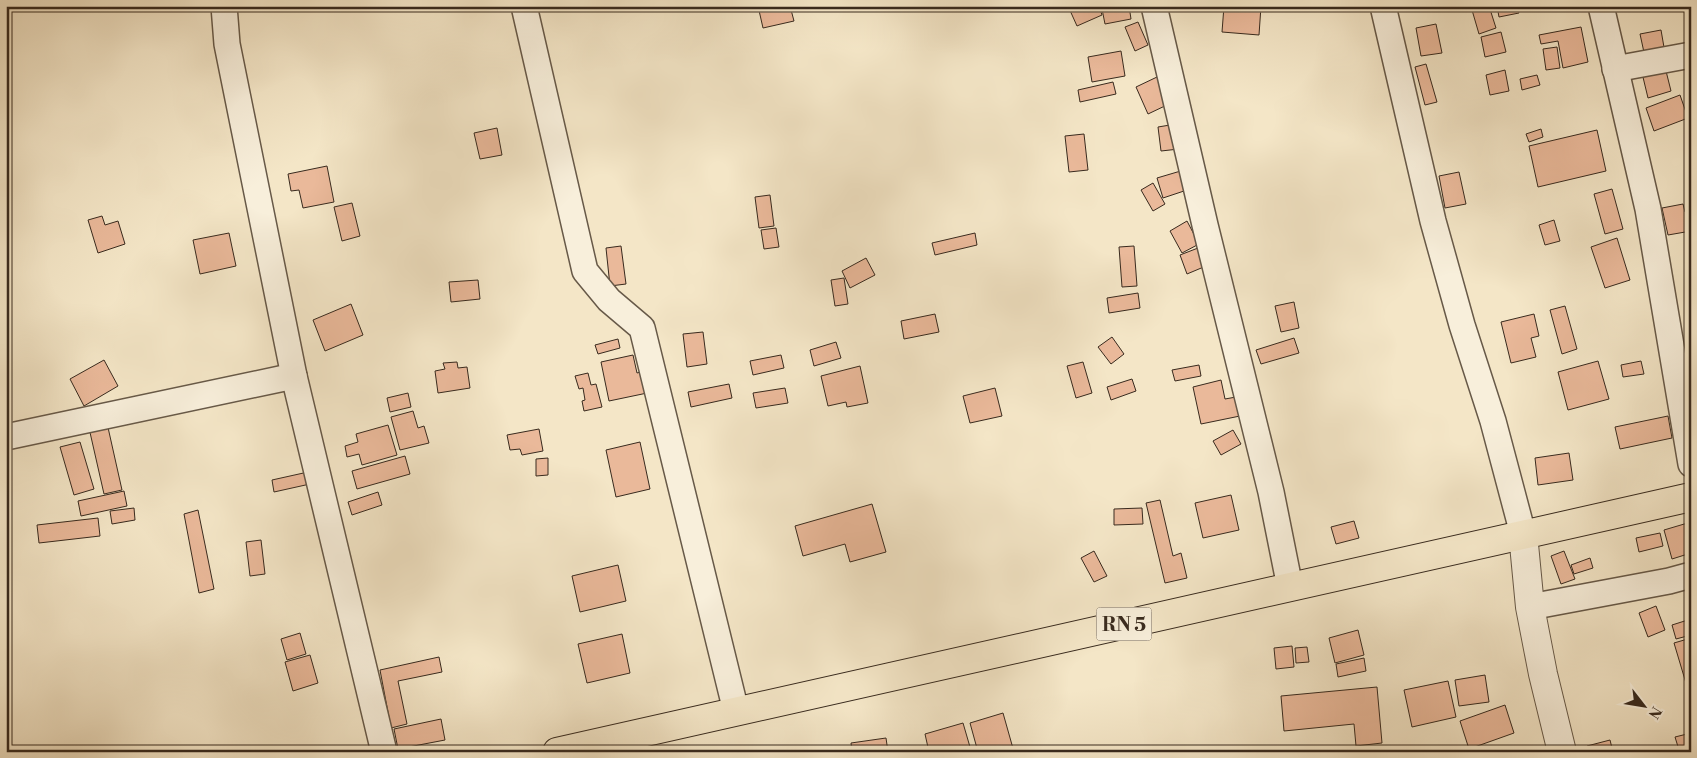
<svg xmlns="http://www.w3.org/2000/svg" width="1697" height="758" font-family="'Libre Bodoni',serif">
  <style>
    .building { fill: #eab99a; stroke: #382a1e }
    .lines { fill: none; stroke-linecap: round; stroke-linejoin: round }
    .minor-casing { stroke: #675948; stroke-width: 28 }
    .tertiary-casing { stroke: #675948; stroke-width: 30 }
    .primary-casing { stroke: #382a1e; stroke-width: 30 }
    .minor { stroke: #f8efdb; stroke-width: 25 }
    .tertiary { stroke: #f8efdb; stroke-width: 28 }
    .primary { stroke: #f4e6c7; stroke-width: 28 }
    .labels { text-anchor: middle; stroke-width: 5; stroke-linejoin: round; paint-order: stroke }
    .shield { fill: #f8efdb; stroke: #726557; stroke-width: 1 }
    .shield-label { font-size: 19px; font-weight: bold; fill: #382a1e }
  </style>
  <rect width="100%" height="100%" fill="#f4e6c7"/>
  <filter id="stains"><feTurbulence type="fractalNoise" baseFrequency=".004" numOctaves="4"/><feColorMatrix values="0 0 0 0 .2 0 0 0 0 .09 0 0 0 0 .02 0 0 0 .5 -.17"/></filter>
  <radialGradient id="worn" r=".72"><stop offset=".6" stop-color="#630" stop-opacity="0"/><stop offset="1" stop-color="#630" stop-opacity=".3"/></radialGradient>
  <g class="building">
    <path d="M758 6H790L794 21 763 28Z"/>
    <path d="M1068 6H1099L1102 15 1077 26Z"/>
    <path d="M1116 6H1129L1131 19 1105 24 1102 9Z"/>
    <path d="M1224 6H1261L1259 35 1222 32Z"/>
    <path d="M1483 6H1489L1496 28 1479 34 1472 10Z"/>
    <path d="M1497 6H1517L1519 13 1499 17Z"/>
    <path d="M1138 22 1148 45 1135 51 1125 27Z"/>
    <path d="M1436 24 1442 53 1421 56 1416 28Z"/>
    <path d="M1581 27 1588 62 1563 68 1558 41 1541 44 1539 35Z"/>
    <path d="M1661 30 1665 53 1645 57 1640 34Z"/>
    <path d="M1501 32 1506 52 1485 57 1481 37Z"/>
    <path d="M1557 47 1560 68 1546 70 1543 49Z"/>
    <path d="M1121 51 1125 76 1092 82 1088 57Z"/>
    <path d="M1426 64 1437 102 1425 105 1415 67Z"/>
    <path d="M1665 67 1671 91 1648 98 1642 73Z"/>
    <path d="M1505 70 1509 91 1490 95 1486 75Z"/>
    <path d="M1537 75 1540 85 1522 90 1520 79Z"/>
    <path d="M1157 77 1169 104 1148 114 1136 87Z"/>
    <path d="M1113 82 1116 94 1080 102 1078 90Z"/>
    <path d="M1680 95 1688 118 1654 131 1646 108Z"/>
    <path d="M1176 124 1179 149 1161 151 1158 127Z"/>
    <path d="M497 128 502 155 480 159 474 133Z"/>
    <path d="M1541 129 1543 137 1529 142 1526 134Z"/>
    <path d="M1597 130 1606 171 1538 187 1529 146Z"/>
    <path d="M1084 134 1088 170 1069 172 1065 136Z"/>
    <path d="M327 166 334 202 303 208 299 190 291 191 288 174Z"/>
    <path d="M1184 170 1190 189 1163 198 1157 178Z"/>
    <path d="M1459 172 1466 204 1445 208 1439 176Z"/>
    <path d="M1153 183 1165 204 1153 211 1141 190Z"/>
    <path d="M1612 189 1623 229 1605 234 1594 194Z"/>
    <path d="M770 195 774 226 759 228 755 197Z"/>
    <path d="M352 203 360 236 342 241 334 207Z"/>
    <path d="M1683 204 1685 212 1691 211V231L1668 235 1662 208Z"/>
    <path d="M102 216 105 225 118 221 125 244 98 253 88 220Z"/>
    <path d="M1554 220 1560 241 1545 245 1539 225Z"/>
    <path d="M1187 221 1199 244 1182 253 1170 231Z"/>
    <path d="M776 228 779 247 764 249 761 230Z"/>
    <path d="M229 233 236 266 200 274 193 240Z"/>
    <path d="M975 233 977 245 935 255 932 243Z"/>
    <path d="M1617 238 1630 280 1605 288 1591 247Z"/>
    <path d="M621 246 626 284 610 286 606 248Z"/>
    <path d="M1134 246 1137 286 1122 287 1119 247Z"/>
    <path d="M1198 248 1206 266 1187 274 1180 255Z"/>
    <path d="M866 258 875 275 850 288 842 271Z"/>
    <path d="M844 278 848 304 835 306 831 280Z"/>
    <path d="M478 280 480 299 451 302 449 282Z"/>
    <path d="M1138 293 1140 308 1109 313 1107 298Z"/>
    <path d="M1294 302 1299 328 1281 332 1275 306Z"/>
    <path d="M351 304 363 335 325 351 313 320Z"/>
    <path d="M1565 306 1577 349 1562 354 1550 310Z"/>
    <path d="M935 314 939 332 904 339 901 321Z"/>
    <path d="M1534 314 1539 336 1531 338 1536 357 1511 363 1501 322Z"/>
    <path d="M703 332 707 364 687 367 683 334Z"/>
    <path d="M1112 337 1124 354 1111 364 1098 347Z"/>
    <path d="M1294 338 1299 353 1261 364 1256 350Z"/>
    <path d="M618 339 620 348 598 354 595 345Z"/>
    <path d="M836 342 841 358 814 366 810 350Z"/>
    <path d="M633 355 637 373 647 370 652 392 609 401 601 362Z"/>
    <path d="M781 355 784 368 753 375 750 361Z"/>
    <path d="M104 360 118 386 84 406 70 379Z"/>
    <path d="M1598 361 1609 399 1568 410 1558 372Z"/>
    <path d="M1641 361 1644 374 1623 377 1621 365Z"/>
    <path d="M457 362 458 368 467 367 470 388 438 393 435 371 445 369 443 363Z"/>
    <path d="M1083 362 1092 393 1076 398 1067 366Z"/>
    <path d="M1199 365 1201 376 1175 381 1172 370Z"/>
    <path d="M860 366 868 403 847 407 846 402 828 406 821 376Z"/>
    <path d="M588 373 591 385 596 384 602 407 584 411 582 401 585 400 583 388 579 389 575 376Z"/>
    <path d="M1132 379 1136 391 1111 400 1107 387Z"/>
    <path d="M1221 380 1225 399 1236 397 1240 416 1201 424 1193 387Z"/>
    <path d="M729 384 732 398 691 407 688 392Z"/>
    <path d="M785 388 788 403 756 408 753 393Z"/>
    <path d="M995 388 1002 416 970 423 963 396Z"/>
    <path d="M408 393 411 407 390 412 387 398Z"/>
    <path d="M413 411 418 428 424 426 429 443 400 450 391 417Z"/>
    <path d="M1668 416 1672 438 1620 449 1615 427Z"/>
    <path d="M107 423 122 490 104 494 89 428Z"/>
    <path d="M388 425 397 455 362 465 359 454 347 457 345 446 358 442 356 434Z"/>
    <path d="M539 429 543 451 522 455 520 449 510 450 507 435Z"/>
    <path d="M1233 430 1241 444 1221 455 1213 441Z"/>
    <path d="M80 442 94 489 74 495 60 447Z"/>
    <path d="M640 442 650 489 616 497 606 450Z"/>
    <path d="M1569 453 1573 480 1538 485 1535 458Z"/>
    <path d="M405 456 410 474 357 489 352 471Z"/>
    <path d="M548 458V475L536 476V459Z"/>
    <path d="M308 472 310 484 274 492 272 480Z"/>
    <path d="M124 491 127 506 81 516 78 501Z"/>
    <path d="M378 492 382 505 352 515 348 502Z"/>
    <path d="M1231 495 1239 530 1203 538 1195 503Z"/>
    <path d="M1160 500 1173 556 1181 553 1187 578 1165 583 1146 503Z"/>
    <path d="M872 504 886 552 850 562 845 544 803 556 795 526Z"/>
    <path d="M134 508 135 520 112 524 110 511Z"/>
    <path d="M1142 508 1143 524 1114 525V509Z"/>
    <path d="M198 510 214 589 199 593 184 514Z"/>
    <path d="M98 518 100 536 39 543 37 525Z"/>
    <path d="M1354 521 1359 538 1336 544 1331 527Z"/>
    <path d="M1691 522V553L1672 559 1664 530Z"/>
    <path d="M1660 533 1663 546 1639 552 1636 538Z"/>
    <path d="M261 540 265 574 250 576 246 542Z"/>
    <path d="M1094 551 1107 576 1094 582 1081 558Z"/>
    <path d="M1564 551 1575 579 1561 584 1551 556Z"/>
    <path d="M1590 558 1593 568 1574 574 1571 565Z"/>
    <path d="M618 565 626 601 580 612 572 576Z"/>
    <path d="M1656 606 1665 630 1648 637 1639 613Z"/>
    <path d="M1691 619V635L1676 639 1672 625Z"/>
    <path d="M1358 630 1364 655 1335 663 1329 638Z"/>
    <path d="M300 633 306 654 287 660 281 639Z"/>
    <path d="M622 634 630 673 587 683 578 644Z"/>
    <path d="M1691 638V700L1674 643Z"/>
    <path d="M1292 646 1294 667 1276 669 1274 648Z"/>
    <path d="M1307 647 1309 662 1296 663 1295 648Z"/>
    <path d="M310 655 318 683 293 691 285 662Z"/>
    <path d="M439 657 442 672 398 681 407 724 391 728 380 670Z"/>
    <path d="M1364 658 1366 671 1338 677 1336 664Z"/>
    <path d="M1485 675 1489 702 1459 706 1455 680Z"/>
    <path d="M1448 681 1456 717 1412 727 1404 690Z"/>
    <path d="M1377 687 1382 743 1356 746 1354 724 1284 731 1281 696Z"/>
    <path d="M1505 705 1514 733 1469 749 1460 721Z"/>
    <path d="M1003 713 1014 752H978L970 723Z"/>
    <path d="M441 719 445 740 398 749 394 729Z"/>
    <path d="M963 723 970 747 953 752H929L925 734Z"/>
    <path d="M1691 733V747L1679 750 1675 737Z"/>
    <path d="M886 738 888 752H852L851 743Z"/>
    <path d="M1610 740 1613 752H1589L1587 746Z"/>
  </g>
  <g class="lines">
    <g class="minor-casing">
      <g id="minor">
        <path d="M224 6 227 44 294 376 384 752"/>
        <path d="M524 6 585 271 609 300 642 328 736 711"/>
        <path d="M1154 6 1205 225 1271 492 1290 587"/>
        <path d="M1383 6 1433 221 1462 325 1493 421 1523 534"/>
        <path d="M1601 6 1648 209 1691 464"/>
        <path d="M1615 69 1691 55"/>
        <path d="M6 437 294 376"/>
        <path d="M1530 607 1669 581 1691 575"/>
      </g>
    </g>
    <g class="tertiary-casing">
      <path id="tertiary" d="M1523 534 1530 607 1543 674 1562 752"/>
    </g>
    <g class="primary-casing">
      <path id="primary" d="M557 752 1691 497"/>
    </g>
    <use href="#minor" class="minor"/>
    <use href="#tertiary" class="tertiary"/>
    <use href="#primary" class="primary"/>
  </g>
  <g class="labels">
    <rect class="shield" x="1096.5" y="607.5" width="55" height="33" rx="4"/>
    <g class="shield-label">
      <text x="1124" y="631">RN 5</text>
    </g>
  </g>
  <rect width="1697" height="758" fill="none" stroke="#f4e6c7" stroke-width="25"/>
  <rect x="8" y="8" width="1682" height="743" fill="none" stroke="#382a1e" stroke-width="2.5"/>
  <rect x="12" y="12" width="1672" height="733" fill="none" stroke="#382a1e"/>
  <g transform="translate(1644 706) rotate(121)" stroke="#f8efdb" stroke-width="4" paint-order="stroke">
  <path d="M0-4L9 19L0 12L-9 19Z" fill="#382a1e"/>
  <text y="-8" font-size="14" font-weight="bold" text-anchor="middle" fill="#382a1e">N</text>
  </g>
  <rect width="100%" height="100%" filter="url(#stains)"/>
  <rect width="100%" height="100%" fill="url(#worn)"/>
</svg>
